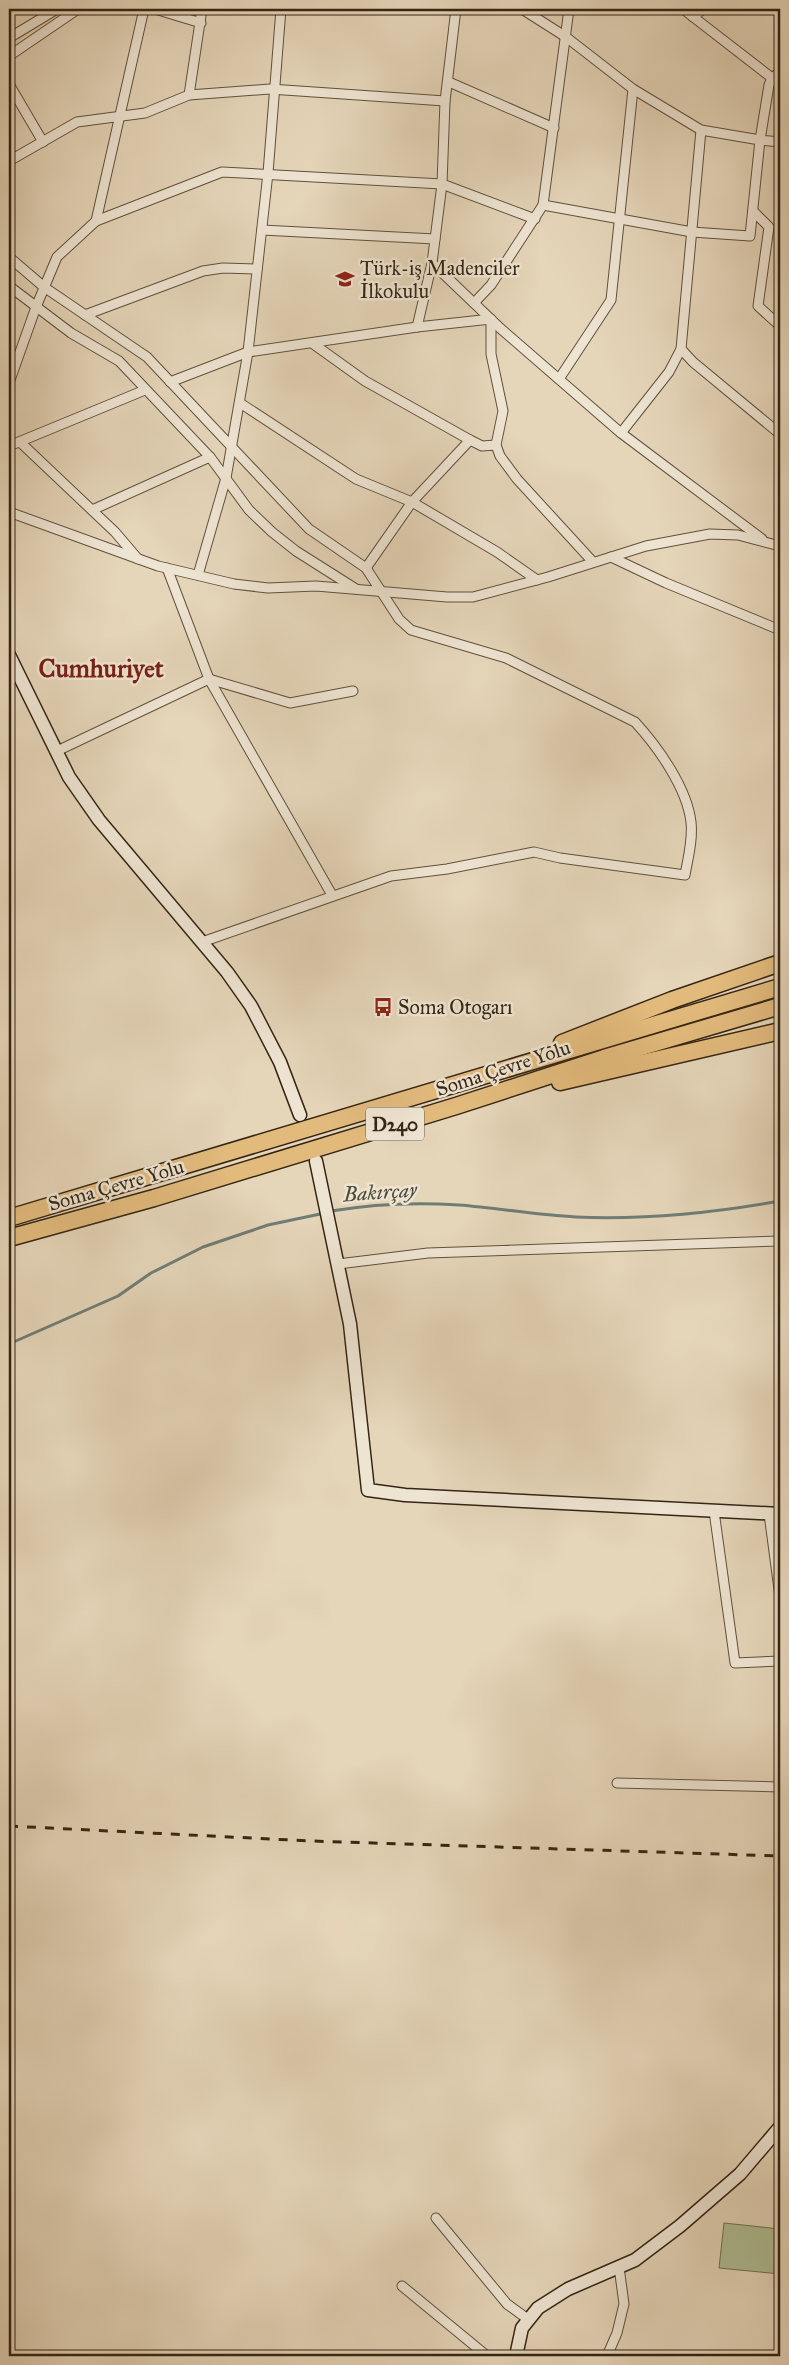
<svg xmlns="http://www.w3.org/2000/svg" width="789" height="2365" font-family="'IM FELL Great Primer',serif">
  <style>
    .green { fill: #afbe94; stroke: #727254 }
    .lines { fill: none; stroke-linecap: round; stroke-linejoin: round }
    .stream { stroke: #707d75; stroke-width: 3 }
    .street-casing { stroke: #60513c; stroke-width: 11 }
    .secondary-casing { stroke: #342513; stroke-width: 15 }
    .highway-casing { stroke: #342513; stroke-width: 19 }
    .street { stroke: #eee4d2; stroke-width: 9 }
    .secondary { stroke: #eee4d2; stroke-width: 12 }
    .highway { stroke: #e2ba7c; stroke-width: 16 }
    .rail { stroke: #342513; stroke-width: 3; stroke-dasharray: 9 9; stroke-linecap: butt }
    .labels { text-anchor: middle; stroke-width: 5; stroke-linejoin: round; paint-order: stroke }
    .shield { fill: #eee4d2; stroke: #6c5e4c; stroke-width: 1 }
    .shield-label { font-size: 19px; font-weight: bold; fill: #342513 }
    .poi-label { font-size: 20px; fill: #342513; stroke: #eee4d2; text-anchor: start }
    .street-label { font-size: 20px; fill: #342513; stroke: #eee4d2 }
    .water-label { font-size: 21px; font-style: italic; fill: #4d4a3c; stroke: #eee4d2 }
    .district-label { font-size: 25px; font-weight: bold; fill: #7a1f14; stroke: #eee4d2 }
  </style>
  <rect width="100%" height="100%" fill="#e5d5b9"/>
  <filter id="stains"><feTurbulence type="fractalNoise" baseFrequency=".004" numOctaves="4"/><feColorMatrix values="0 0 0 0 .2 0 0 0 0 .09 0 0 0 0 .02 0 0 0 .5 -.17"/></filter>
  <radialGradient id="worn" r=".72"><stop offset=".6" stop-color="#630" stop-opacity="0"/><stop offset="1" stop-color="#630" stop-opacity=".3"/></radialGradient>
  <path class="green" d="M724 2223 780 2229V2274L719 2268Z"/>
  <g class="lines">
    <g class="stream">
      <path d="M331 1211C373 1204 416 1202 459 1205 498 1208 537 1215 576 1217 645 1220 713 1213 780 1201"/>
      <path d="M9 1344 118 1296 151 1273 203 1247 268 1225 325 1213"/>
    </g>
    <g class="street-casing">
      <g id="street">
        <path d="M155 9 201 23"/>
        <path d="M522 9 566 37 633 89 701 130 760 140 750 236 692 232 543 205"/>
        <path d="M683 9 772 78"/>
        <path d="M693 17 703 9"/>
        <path d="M9 38 57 9"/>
        <path d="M9 56 78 9"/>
        <path d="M780 72 772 78 769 85 760 140 780 142"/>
        <path d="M449 82 554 128"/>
        <path d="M9 84 43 142"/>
        <path d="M189 95 202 9"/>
        <path d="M701 130 681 349 693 362 780 434"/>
        <path d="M9 161 77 122 145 113 189 95 270 89 445 101"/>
        <path d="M753 211 769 227 758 306 780 326"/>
        <path d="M96 221 222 172 442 184 535 219"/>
        <path d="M262 230 435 239"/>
        <path d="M9 257 44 287 147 357 309 529 366 568 399 619 411 630 506 658 635 722C658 747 687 788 691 822 693 840 688 858 685 875L560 858 534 852 447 869 391 876 202 942"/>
        <path d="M432 263 500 328 621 433 762 539"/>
        <path d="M9 286 71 333 119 361 210 457 249 510 272 532 296 551 356 589"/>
        <path d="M474 303 491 285 543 205 569 9"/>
        <path d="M85 315 203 271 223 268 257 269"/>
        <path d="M417 327 432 263 442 184 445 101 456 9"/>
        <path d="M312 343 365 381 470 440 482 446 496 445"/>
        <path d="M559 379 611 300 633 89"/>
        <path d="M170 382 248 352 417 327 491 319V354L503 411 496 445 500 456 517 479 593 562"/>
        <path d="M9 383 36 307 57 257 96 221 144 9"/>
        <path d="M240 403 356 479 412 502 497 552 537 580"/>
        <path d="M621 433 669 372 681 349"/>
        <path d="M20 442 115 532 138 559"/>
        <path d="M9 446 145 390"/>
        <path d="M92 510 210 457"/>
        <path d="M9 512 158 566 234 584 268 588 316 586 447 597H473L548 577 646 546 710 534 738 535 780 546"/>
        <path d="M611 557 666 583 780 630"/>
        <path d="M167 568 209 679 332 895"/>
        <path d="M366 568 412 502 470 440"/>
        <path d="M198 575 226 478 248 352 268 173 281 9"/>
        <path d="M57 751 209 679 290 703 353 691"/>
        <path d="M338 1264 428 1253 780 1241"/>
        <path d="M714 1511 735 1663 780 1661"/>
        <path d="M769 1514 780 1597"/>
        <path d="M617 1783 780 1787"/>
        <path d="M436 2218 507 2304 529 2320"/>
        <path d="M402 2286 487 2356"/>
        <path d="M607 2356 617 2333 624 2304 619 2267"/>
      </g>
    </g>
    <g class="secondary-casing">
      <g id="secondary">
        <path d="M9 655 69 777 99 820 227 972 251 1006 280 1062 300 1115"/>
        <path d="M316 1161 350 1324 368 1490 405 1495 780 1514"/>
        <path d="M516 2356 522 2328 538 2308 568 2289 635 2260 680 2226 740 2174 780 2127"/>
      </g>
    </g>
    <g class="highway-casing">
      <g id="highway">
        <path d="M562 1043 672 1000 780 963"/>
        <path d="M560 1082 780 1031"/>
        <path d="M9 1218 780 987"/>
        <path d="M9 1238 154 1198 456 1106 604 1058 780 1006"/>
      </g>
    </g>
    <use href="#street" class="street"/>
    <use href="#secondary" class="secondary"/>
    <use href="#highway" class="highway"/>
    <path class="rail" d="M9 1826 311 1841 780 1856"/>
  </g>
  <defs>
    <g id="school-bare" transform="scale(1.5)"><path d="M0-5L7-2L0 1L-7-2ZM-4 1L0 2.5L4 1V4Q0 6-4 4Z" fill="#8f2418" stroke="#eee4d2" stroke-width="2.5" paint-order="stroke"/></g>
    <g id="bus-bare" transform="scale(1.5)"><path d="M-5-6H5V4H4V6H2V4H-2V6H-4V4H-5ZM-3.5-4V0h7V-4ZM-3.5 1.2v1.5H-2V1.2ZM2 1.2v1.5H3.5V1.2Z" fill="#8f2418" stroke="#eee4d2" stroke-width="2.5" paint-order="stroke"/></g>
  </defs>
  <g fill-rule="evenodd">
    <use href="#school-bare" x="345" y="279"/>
    <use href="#bus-bare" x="383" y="1007"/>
  </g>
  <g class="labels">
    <rect class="shield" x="366" y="1107.5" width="58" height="33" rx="4"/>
    <g class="shield-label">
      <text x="395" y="1131">D240</text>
    </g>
    <g class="poi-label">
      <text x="360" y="275">Türk-iş Madenciler<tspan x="360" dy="23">İlkokulu</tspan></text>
      <text x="398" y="1014">Soma Otogarı</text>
    </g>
    <g class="street-label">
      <text transform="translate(503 1068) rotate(-18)" y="7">Soma Çevre Yolu</text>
      <text transform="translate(116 1185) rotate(-16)" y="7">Soma Çevre Yolu</text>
    </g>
    <g class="water-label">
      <text transform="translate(380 1192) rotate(-4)" y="7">Bakırçay</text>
    </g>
    <g class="district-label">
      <text x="101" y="677">Cumhuriyet</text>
    </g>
  </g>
  <rect width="789" height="2365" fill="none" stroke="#e5d5b9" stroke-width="30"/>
  <rect x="10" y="10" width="769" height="2345" fill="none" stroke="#342513" stroke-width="2.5"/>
  <rect x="15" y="15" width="759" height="2335" fill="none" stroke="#342513"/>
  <rect width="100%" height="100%" filter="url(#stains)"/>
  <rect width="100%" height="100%" fill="url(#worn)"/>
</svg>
